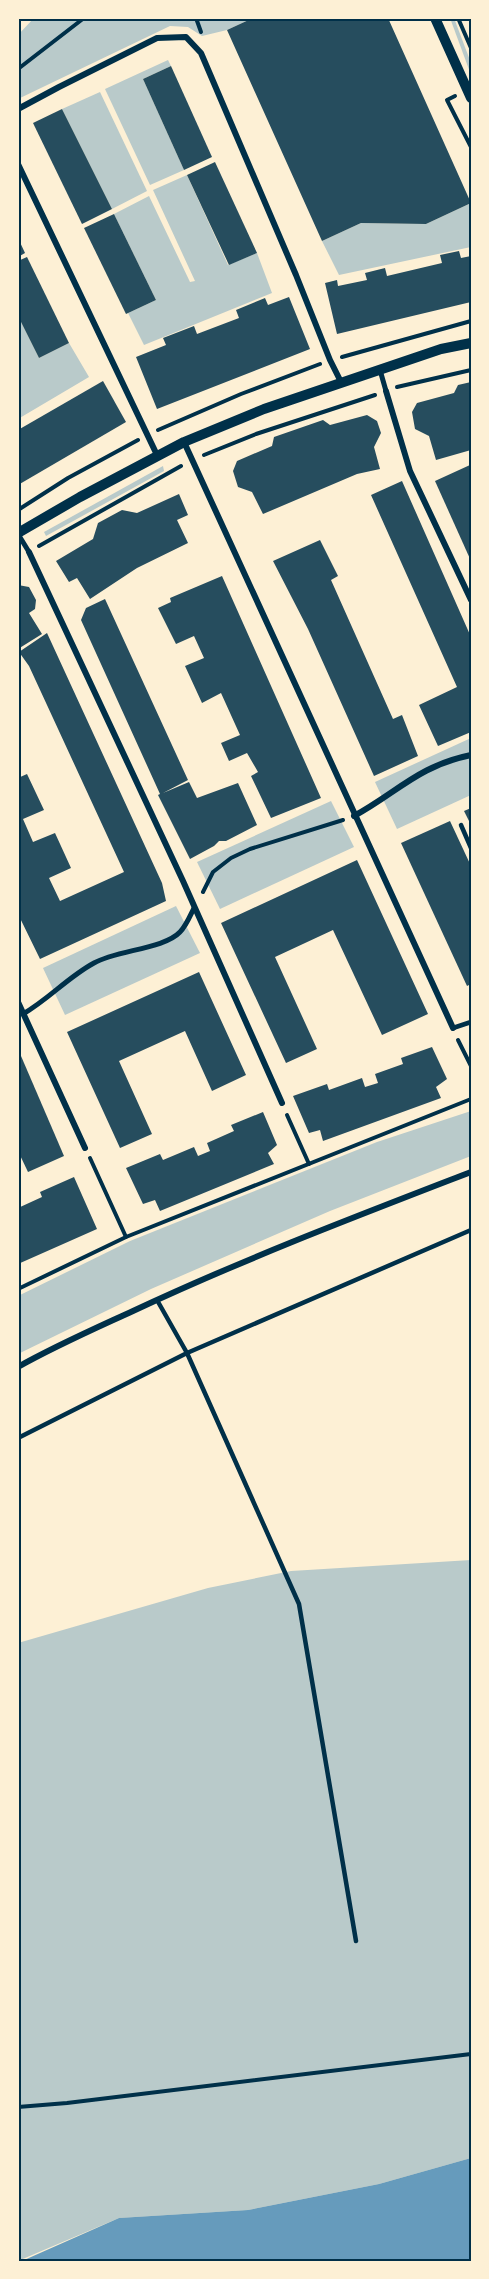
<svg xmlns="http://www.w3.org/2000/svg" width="489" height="2279" font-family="'Exo 2',sans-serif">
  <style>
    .green { fill: #b9caca }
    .water { fill: #669bbc }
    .building { fill: #264d5e }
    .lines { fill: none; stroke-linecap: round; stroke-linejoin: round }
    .path { stroke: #003049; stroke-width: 4 }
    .service { stroke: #003049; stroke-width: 4.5 }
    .pedestrian { stroke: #003049; stroke-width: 5 }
    .minor { stroke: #003049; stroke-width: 6 }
    .tertiary { stroke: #003049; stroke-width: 10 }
    .neatline { fill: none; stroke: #003049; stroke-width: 2 }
  </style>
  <rect width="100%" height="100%" fill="#fdf0d5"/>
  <g class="green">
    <path d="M34 18H253L227 30 202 36 188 27 170 26 18 99V35Z"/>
    <path d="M450 18H454L471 63V75Z"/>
    <path d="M168 60 171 66 143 79 184 170 150 185 105 89Z"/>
    <path d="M100 92 147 191 112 209 62 109Z"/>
    <path d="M187 175 228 265 257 253 272 293 144 345 128 313 156 300 114 214 149 196 190 282 195 281 153 190Z"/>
    <path d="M471 203V247L339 275 322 241 361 223 426 224Z"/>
    <path d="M18 316 39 358 69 343 89 377 18 419Z"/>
    <path d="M163 466 164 471 46 536 44 532Z"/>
    <path d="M471 738V795L397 829 375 782Z"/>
    <path d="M331 801 354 847 220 909 197 862Z"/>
    <path d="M176 906 200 953 65 1015 43 968Z"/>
    <path d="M471 1111V1156L330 1211 151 1289 18 1354V1296L130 1241 377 1142Z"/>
    <path d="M471 1560V2158L379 2184 248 2210 119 2218 18 2261V1643L208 1588 291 1571Z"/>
  </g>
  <path class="water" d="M471 2158V2261H22L119 2218 248 2210 379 2184Z"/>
  <g class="building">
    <path d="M253 18H388L471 203 426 224 361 223 322 241 227 30Z"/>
    <path d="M171 66 212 157 184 170 143 79Z"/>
    <path d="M62 109 112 209 82 224 33 123Z"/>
    <path d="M215 162 257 253 229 265 187 175Z"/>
    <path d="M114 214 156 300 126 314 84 228Z"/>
    <path d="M18 238 25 253 18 257Z"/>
    <path d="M459 251 461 258 471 256V302L337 334 325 283 337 280 338 286 367 280 365 273 385 268 387 276 442 263 440 255Z"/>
    <path d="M27 257 69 343 39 358 18 316V261Z"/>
    <path d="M289 297 310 349 157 409 136 357 166 345 163 338 194 326 197 334 239 318 236 310 265 298 268 305Z"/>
    <path d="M103 381 126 422 18 485V430Z"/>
    <path d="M471 382V450L436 460 429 436 415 429 412 412 417 403 454 393 458 385Z"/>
    <path d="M367 415 377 421 381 433 374 447 380 469 357 474 263 514 252 492 238 487 233 471 237 461 272 446 274 437 323 420 330 425Z"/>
    <path d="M470 465 471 468V561L435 481Z"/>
    <path d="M402 481 471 637V732L438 746 419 705 457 687 371 495Z"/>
    <path d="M179 494 188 515 177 520 188 543 137 568 90 599 77 578 69 582 56 561 93 539 98 523 122 510 137 513Z"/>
    <path d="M320 540 338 576 331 580 393 719 402 715 418 756 374 776 308 629 273 561Z"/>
    <path d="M222 576 321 798 271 818 251 776 258 772 247 753 229 761 221 743 240 735 221 693 202 703 185 666 204 658 194 636 176 644 158 608 171 602 170 598Z"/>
    <path d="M18 585 29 587 36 600 35 609 29 613 42 634 18 649Z"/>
    <path d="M105 599 188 780 163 793 189 782 197 798 238 783 257 825 226 841H219L214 846 190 859 158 795 160 794 81 620 86 608Z"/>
    <path d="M47 633 162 883 166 901 40 959 18 914V778L27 774 44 810 23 819 33 842 55 833 71 868 49 878 60 901 124 872 29 666 19 652Z"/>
    <path d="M471 808V825L464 811Z"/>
    <path d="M450 821 471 866V984L467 986 401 843Z"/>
    <path d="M357 860 428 1014 382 1035 333 930 275 957 317 1049 286 1063 221 923Z"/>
    <path d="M199 972 246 1075 212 1091 185 1031 119 1061 152 1134 120 1148 67 1032Z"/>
    <path d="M432 1047 447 1079 436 1087 441 1098 323 1141 320 1130 309 1133 293 1096 327 1084 329 1090 362 1078 365 1087 378 1083 375 1074 403 1064 401 1058Z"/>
    <path d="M18 1049 64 1156 28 1172 18 1151Z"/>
    <path d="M263 1112 277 1145 268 1153 274 1164 160 1211 155 1200 143 1204 126 1168 160 1154 163 1160 194 1147 198 1156 210 1151 207 1143 234 1131 231 1125Z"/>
    <path d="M74 1177 97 1229 18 1264V1208L42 1197 40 1192Z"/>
  </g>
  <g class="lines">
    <g class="path">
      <path d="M196 18 201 32"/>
      <path d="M458 18 471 48"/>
      <path d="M18 69 84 18"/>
      <path d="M455 96 447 100 471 147"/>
      <path d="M342 357 471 321"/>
      <path d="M397 387 471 370"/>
      <path d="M158 430 241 394 320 364"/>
      <path d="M204 455 256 434 375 395"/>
      <path d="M18 510 68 478 138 440"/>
      <path d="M39 546 181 466"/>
      <path d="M203 892 213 872 231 858 250 849 343 820"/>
      <path d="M458 1040 471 1066"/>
      <path d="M287 1115 309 1164"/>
      <path d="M90 1158 126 1237"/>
      <path d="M18 1289 126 1237 471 1099"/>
      <path d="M18 2107 67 2103 471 2054"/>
    </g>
    <g class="service">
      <path d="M461 825 471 848"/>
      <path d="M453 1028 471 1022"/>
      <path d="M157 1300 187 1353 299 1604 356 1941"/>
      <path d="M18 1438 187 1353 471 1230"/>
    </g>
    <g class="pedestrian">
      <path d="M380 370 386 391"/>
      <path d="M18 534 29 552"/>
      <path d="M23 1014C49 999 68 977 94 963 117 950 164 949 180 932 186 926 190 916 194 908"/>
    </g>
    <g class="minor">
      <path d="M18 109 59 87 157 38 186 37 201 53 296 275 330 360 341 382"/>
      <path d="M18 164 157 455"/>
      <path d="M386 391 410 471 471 600"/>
      <path d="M184 442 453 1028"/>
      <path d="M29 552 183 881 282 1103"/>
      <path d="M354 816C398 792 418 766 471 755"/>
      <path d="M18 1002 85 1148"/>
      <path d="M18 1367C55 1346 94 1329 133 1311 244 1259 357 1216 471 1172"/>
    </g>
    <g class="tertiary">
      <path d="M435 18 471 98"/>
      <path d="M18 533 80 497 184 442 264 409 441 349 471 343"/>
    </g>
  </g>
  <rect width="489" height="2279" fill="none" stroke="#fdf0d5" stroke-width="39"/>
  <rect x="20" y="20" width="450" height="2240" class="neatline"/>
</svg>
